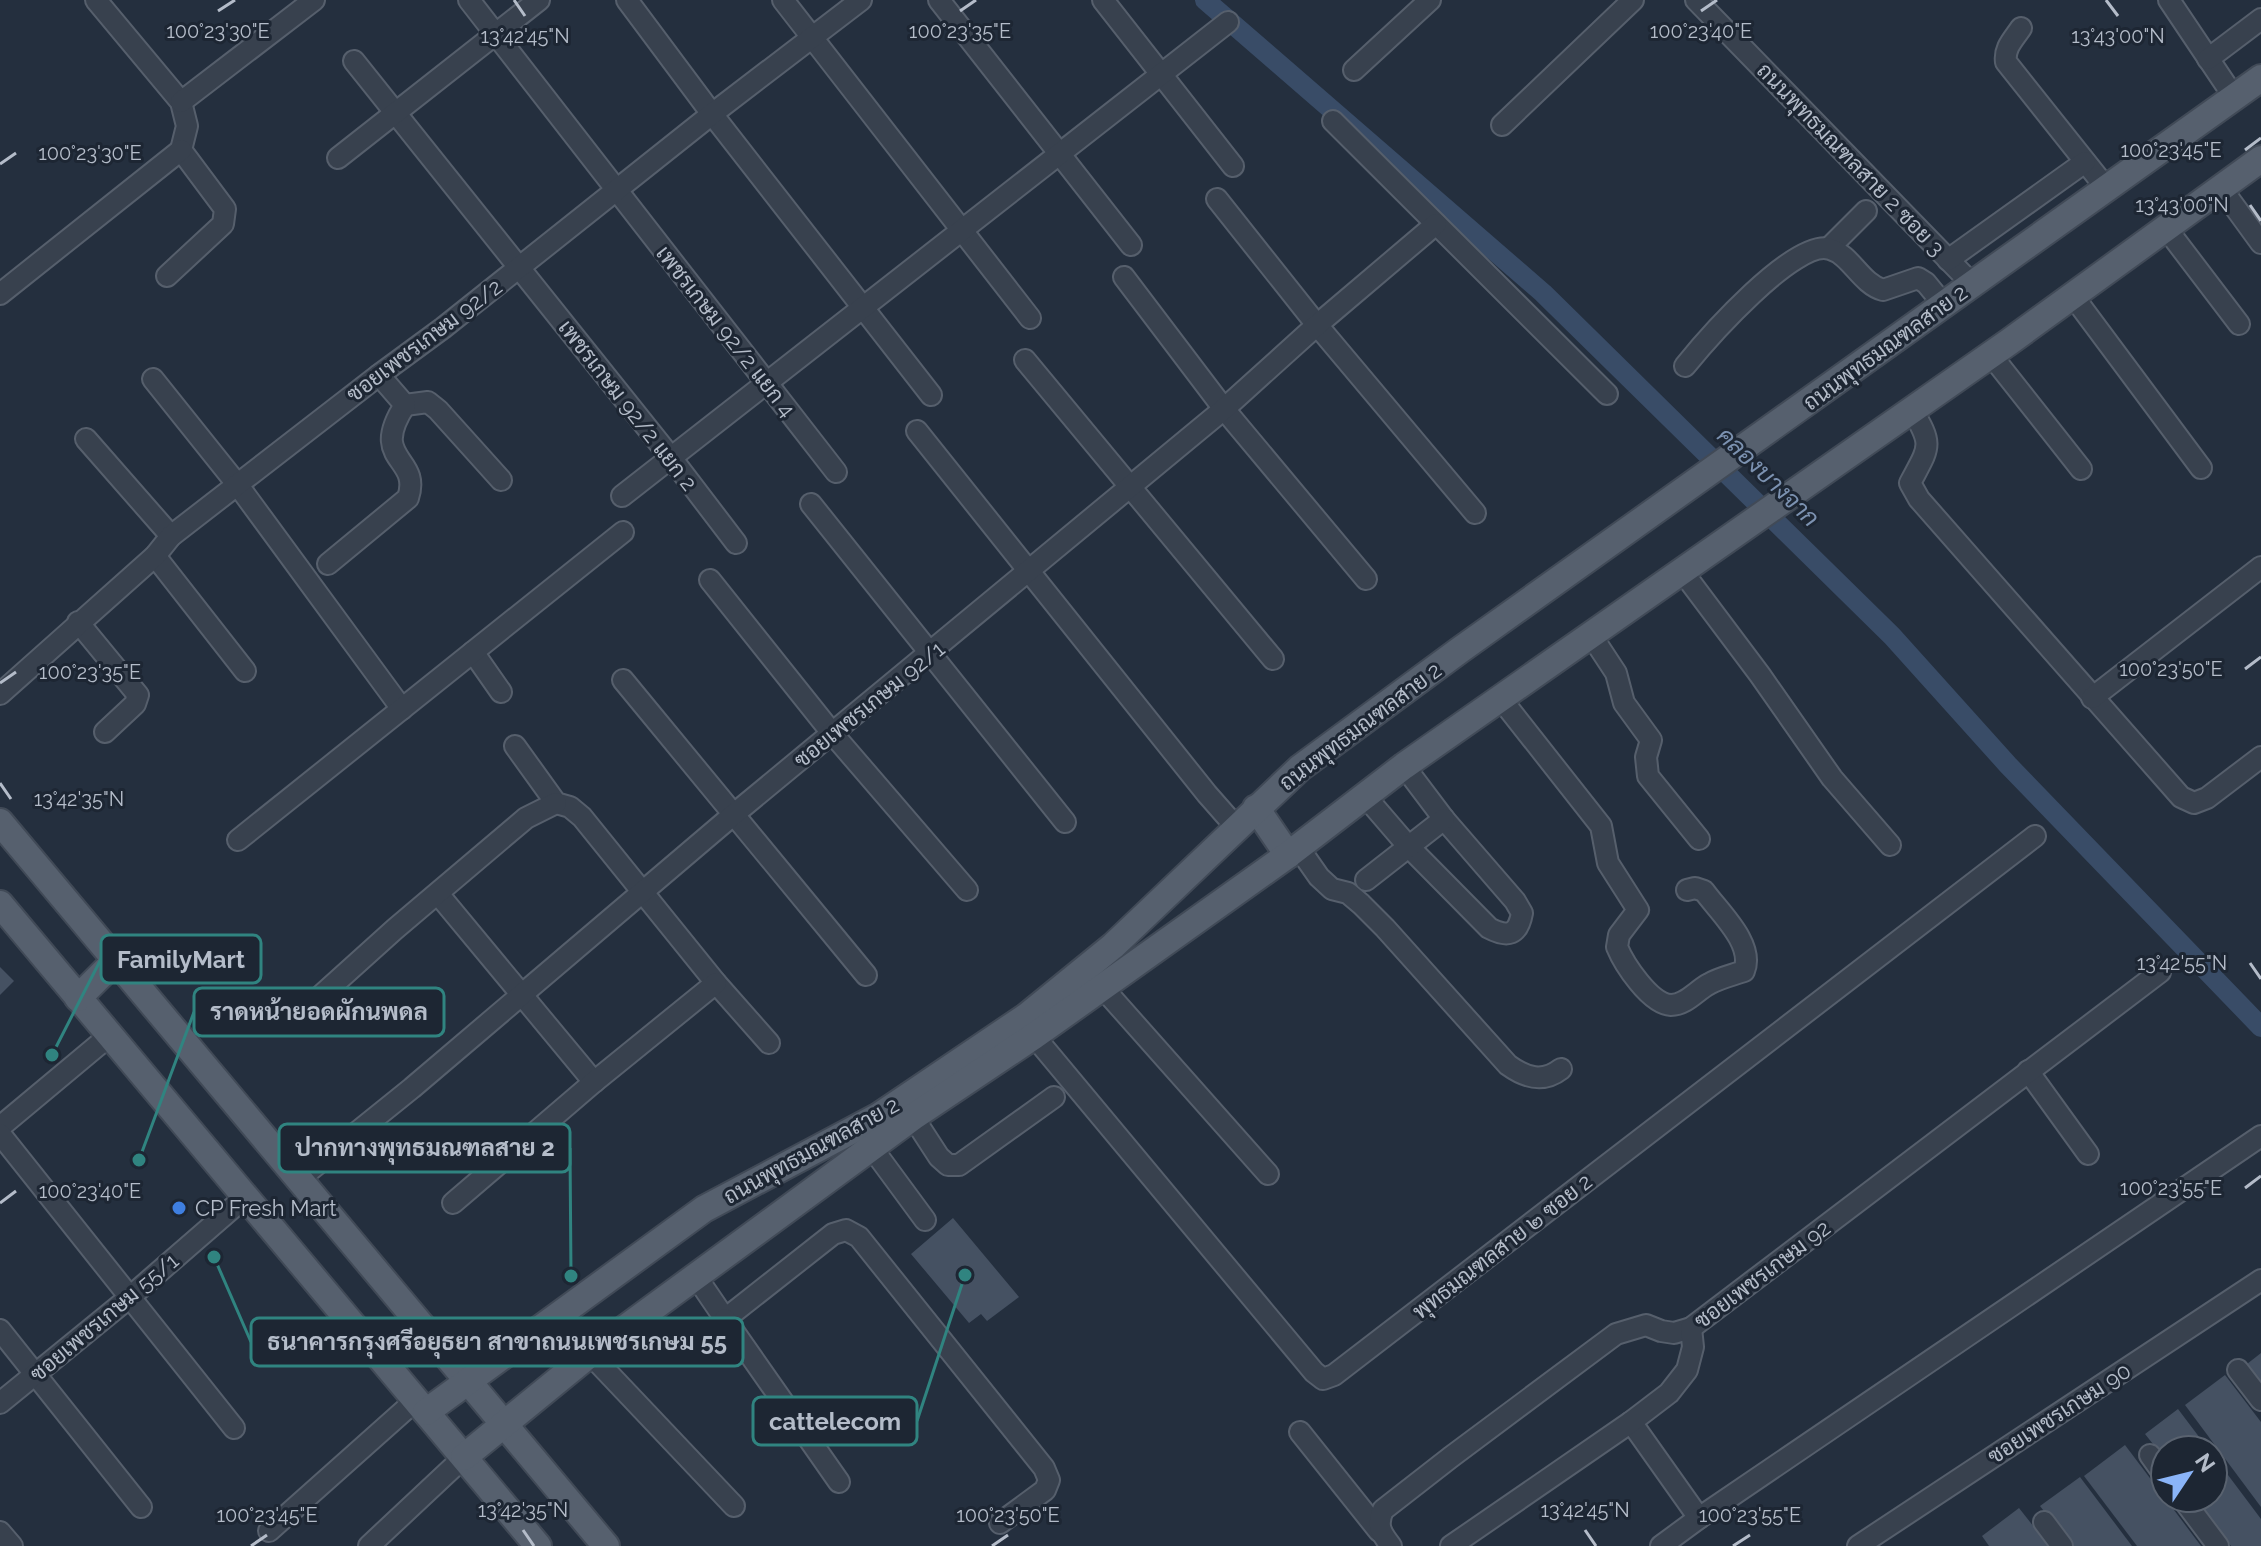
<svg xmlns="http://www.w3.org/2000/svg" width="2261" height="1546" font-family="Raleway,Sarabun,sans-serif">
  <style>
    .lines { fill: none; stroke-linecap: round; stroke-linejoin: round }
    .canal { stroke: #394c67; stroke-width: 20 }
    .building { fill: #455162 }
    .minor-casing { stroke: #565f6c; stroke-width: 24 }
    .major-casing { stroke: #414a57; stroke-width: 30 }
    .minor { stroke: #38414e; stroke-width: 20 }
    .major { stroke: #56606e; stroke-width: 26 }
    .ticks { fill: none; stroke: #b4bcc9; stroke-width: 3 }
    .shop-dot { fill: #3f7fe0; stroke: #1d2633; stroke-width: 3 }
    .labels { text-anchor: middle; stroke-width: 6; stroke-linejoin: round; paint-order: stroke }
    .street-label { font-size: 22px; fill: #b4bcc9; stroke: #1d2633 }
    .poi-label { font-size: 22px; fill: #b4bcc9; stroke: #1d2633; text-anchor: start }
    .water-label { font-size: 24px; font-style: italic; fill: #7c92b1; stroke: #1d2633 }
    .ticks-label { font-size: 20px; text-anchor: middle; fill: #b4bcc9; stroke: #1d2633; stroke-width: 6; stroke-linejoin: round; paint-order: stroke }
    .leader { fill: none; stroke: #308480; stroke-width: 3 }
    .callout-dot { fill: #308480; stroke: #1d2633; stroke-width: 3 }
    .callout { fill: #1d2633; stroke: #308480; stroke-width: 3 }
    .callout-label { font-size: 24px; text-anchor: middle; font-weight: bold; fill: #b4bcc9 }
  </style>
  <rect width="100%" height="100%" fill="#242f3e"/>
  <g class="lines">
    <path class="canal" d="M1205 0 1543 293 1892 636 2008 765 2261 1027"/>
  </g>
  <g class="building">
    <path d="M0 967 14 981 0 995Z"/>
    <path d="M953 1218 1019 1297 987 1321 981 1314 969 1323 911 1254Z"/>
    <path d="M2261 1353V1383L2247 1364Z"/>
    <path d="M2225 1375 2261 1422V1507L2185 1405Z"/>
    <path d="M2178 1409 2209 1450H2165V1459L2145 1434Z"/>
    <path d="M2125 1445 2165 1498 2201 1546H2137L2084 1476Z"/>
    <path d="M2213 1455 2261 1519V1546H2231L2194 1498H2213Z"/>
    <path d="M2080 1477 2132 1546H2071L2040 1506Z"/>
    <path d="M2019 1508 2049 1546H1989L1982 1536Z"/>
  </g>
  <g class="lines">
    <g class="minor-casing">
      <g id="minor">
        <path d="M96 0 181 102 187 126 181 150 225 209 223 224 167 276"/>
        <path d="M469 0 836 472"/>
        <path d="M627 0 712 114 931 395"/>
        <path d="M783 0 1030 318"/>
        <path d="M939 0 1131 245"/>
        <path d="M1103 0 1233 166"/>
        <path d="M1696 0 1972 284"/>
        <path d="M2169 0 2234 97"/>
        <path d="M2021 28C2013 40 2004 48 2006 62L2107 189"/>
        <path d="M2208 59 2261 19"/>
        <path d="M354 61 672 459 736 543"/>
        <path d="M1354 70 1430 0"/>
        <path d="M181 102 314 0"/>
        <path d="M1333 121 1607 394"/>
        <path d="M1502 125 1633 0"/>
        <path d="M338 158 539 0"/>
        <path d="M2221 188 2261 243"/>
        <path d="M1217 199 1317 325 1475 513"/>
        <path d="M2166 228 2239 324"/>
        <path d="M1829 248 1866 211"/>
        <path d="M1948 260 2085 162"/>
        <path d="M1124 277 1224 409 1366 579"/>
        <path d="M0 294 181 150"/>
        <path d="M2073 296 2201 468"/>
        <path d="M1991 355 2081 469"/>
        <path d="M1025 360 1273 659"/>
        <path d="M1685 366C1706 340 1795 238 1830 249 1851 255 1861 284 1883 290L1918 278 1926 283 1944 305"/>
        <path d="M153 379 237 484 402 709"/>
        <path d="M405 405 428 402 438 410 501 480"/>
        <path d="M1912 410C1934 446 1929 447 1910 483L1919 499 2181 797 2194 803 2207 798 2261 757"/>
        <path d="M917 431 1207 794 1236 827"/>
        <path d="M86 439 171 536"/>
        <path d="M622 496 1228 22"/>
        <path d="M811 504 1065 822"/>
        <path d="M155 556 245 671"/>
        <path d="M328 564 408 498C422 456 368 462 405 405L379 375"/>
        <path d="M1682 571 1760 675 1832 778 1890 845"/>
        <path d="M710 580 832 733 967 890"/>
        <path d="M78 622 138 695 135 704 105 732"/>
        <path d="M1591 635 1616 673 1624 703 1651 740 1646 757 1648 776 1699 839"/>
        <path d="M473 652 501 692"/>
        <path d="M623 680 866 975"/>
        <path d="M0 694 155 556 171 536 379 375 443 328 712 114 861 0"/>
        <path d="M2092 698 2261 567"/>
        <path d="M1501 699 1601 826 1608 863 1638 910 1619 935 1617 947C1624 964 1650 1004 1671 1005 1686 1005 1697 990 1709 984 1719 978 1733 975 1744 971 1755 944 1719 912 1704 891L1695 888 1687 890"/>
        <path d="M515 746 556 803 570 807 582 817 716 983 769 1043"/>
        <path d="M1365 796 1408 846 1489 928C1508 938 1518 935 1522 913L1515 901 1444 819 1404 766"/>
        <path d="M238 840 623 532"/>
        <path d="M1298 847 1319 877 1332 889 1348 893 1361 904 1385 928 1508 1065C1526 1078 1543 1083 1561 1069"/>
        <path d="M1366 880 1444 819"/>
        <path d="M439 895 594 1082"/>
        <path d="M1102 987 1268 1174"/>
        <path d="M294 1020 395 929 526 818 556 803"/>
        <path d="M1034 1036 1314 1372 1323 1379 1334 1375 2035 836"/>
        <path d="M2028 1071 2088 1154"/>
        <path d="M913 1117 939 1157 948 1165H959L1054 1097"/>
        <path d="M0 1127 109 1036"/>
        <path d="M0 1134 234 1428"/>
        <path d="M872 1148 925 1220"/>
        <path d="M299 1179 412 1088 733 815 1224 409 1317 325 1436 224"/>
        <path d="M453 1203 594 1082 716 983"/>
        <path d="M695 1275 725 1319 833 1234 846 1230 859 1237 1044 1468 1049 1480 1045 1490 1000 1523"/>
        <path d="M725 1319 839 1482"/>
        <path d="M0 1330 141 1507"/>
        <path d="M590 1354 734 1506"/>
        <path d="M2238 1370 2261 1400"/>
        <path d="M0 1403 130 1297 244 1198"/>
        <path d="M1631 1422 1699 1518 2261 1136"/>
        <path d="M1300 1432 1379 1531"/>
        <path d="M2150 1455 2165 1476"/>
        <path d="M2182 1498 2218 1546"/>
        <path d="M2044 1522 2062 1546"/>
        <path d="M269 1531 416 1400"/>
        <path d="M0 1532 12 1546"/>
        <path d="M369 1546 464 1457"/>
        <path d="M1391 1546C1381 1533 1376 1526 1383 1510L1451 1457 1616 1334 1646 1325 1661 1331 1674 1333 1691 1328 2160 972"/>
        <path d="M1451 1546 1631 1422 1669 1393 1687 1370 1693 1347 1691 1328"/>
        <path d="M1661 1546 1699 1518"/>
        <path d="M1858 1546 2261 1280"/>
      </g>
    </g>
    <g class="major-casing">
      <g id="major">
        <path d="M1256 808 1288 855"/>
        <path d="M0 822 606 1546"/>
        <path d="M0 904 538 1546"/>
        <path d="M78 998 115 961"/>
        <path d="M426 1412 704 1209 879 1116 1027 1016 1113 946 1300 768 1460 650 2261 78"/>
        <path d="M464 1457 590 1354 913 1117 1034 1036 1288 855 1404 766 2009 342 2261 159"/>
      </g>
    </g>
    <use href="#minor" class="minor"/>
    <use href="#major" class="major"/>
  </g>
  <path class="ticks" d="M514 0 525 16M2106 0 2118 16M218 11 235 0M960 11 976 0M1701 11 1717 0M2245 150 2261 138M0 164 16 153M2250 205 2261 221M2245 669 2261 657M0 683 16 672M0 783 11 799M2250 963 2261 979M2245 1188 2261 1176M0 1203 16 1191M523 1530 534 1546M1585 1530 1596 1546M251 1546 267 1535M992 1546 1008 1535M1733 1546 1750 1535"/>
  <circle class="shop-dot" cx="179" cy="1208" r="8"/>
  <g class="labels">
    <g class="street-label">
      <text transform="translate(1851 159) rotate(46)" y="8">ถนนพุทธมณฑลสาย 2 ซอย 3</text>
      <text transform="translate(726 331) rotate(52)" y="8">เพชรเกษม 92/2 แยก 4</text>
      <text transform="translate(424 340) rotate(-37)" y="8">ซอยเพชรเกษม 92/2</text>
      <text transform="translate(1885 347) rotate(-36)" y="8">ถนนพุทธมณฑลสาย 2</text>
      <text transform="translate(628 405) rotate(52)" y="8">เพชรเกษม 92/2 แยก 2</text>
      <text transform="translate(869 704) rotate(-39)" y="8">ซอยเพชรเกษม 92/1</text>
      <text transform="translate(1360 726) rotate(-37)" y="8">ถนนพุทธมณฑลสาย 2</text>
      <text transform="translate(811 1150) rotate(-29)" y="8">ถนนพุทธมณฑลสาย 2</text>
      <text transform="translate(1502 1246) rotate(-38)" y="8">พุทธมณฑลสาย ๒ ซอย 2</text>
      <text transform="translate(1762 1274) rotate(-37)" y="8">ซอยเพชรเกษม 92</text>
      <text transform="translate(104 1317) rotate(-40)" y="8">ซอยเพชรเกษม 55/1</text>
      <text transform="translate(2059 1413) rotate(-33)" y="8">ซอยเพชรเกษม 90</text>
    </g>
    <g class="poi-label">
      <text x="195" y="1216">CP Fresh Mart</text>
    </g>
    <g class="water-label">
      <text transform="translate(1768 477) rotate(44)" y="8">คลองบางจาก</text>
    </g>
  </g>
  <g class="ticks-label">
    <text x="218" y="38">100°23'30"E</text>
    <text x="960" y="38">100°23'35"E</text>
    <text x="1701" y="38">100°23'40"E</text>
    <text x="525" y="43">13°42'45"N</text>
    <text x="2118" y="43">13°43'00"N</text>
    <text x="2171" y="157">100°23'45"E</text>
    <text x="90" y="160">100°23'30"E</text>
    <text x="2182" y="212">13°43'00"N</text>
    <text x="2171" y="676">100°23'50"E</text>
    <text x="90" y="679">100°23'35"E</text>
    <text x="79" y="806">13°42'35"N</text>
    <text x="2182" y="970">13°42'55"N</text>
    <text x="2171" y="1195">100°23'55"E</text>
    <text x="90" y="1198">100°23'40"E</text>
    <text x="523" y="1517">13°42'35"N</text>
    <text x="1585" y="1517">13°42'45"N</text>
    <text x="267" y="1522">100°23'45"E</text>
    <text x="1008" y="1522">100°23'50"E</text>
    <text x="1750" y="1522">100°23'55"E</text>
  </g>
  <path class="leader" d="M52 1055L101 959M139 1160L194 1012M571 1276L570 1148M214 1257L251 1342M965 1275L917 1421"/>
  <g class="callout-dot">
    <circle cx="52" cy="1055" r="8"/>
    <circle cx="139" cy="1160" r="8"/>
    <circle cx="571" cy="1276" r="8"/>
    <circle cx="214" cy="1257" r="8"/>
    <circle cx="965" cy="1275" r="8"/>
  </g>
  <g class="callout">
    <rect x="101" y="935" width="160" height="48" rx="8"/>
    <rect x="194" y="988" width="250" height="48" rx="8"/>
    <rect x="279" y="1124" width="291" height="48" rx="8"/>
    <rect x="251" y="1318" width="492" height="48" rx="8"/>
    <rect x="753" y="1397" width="164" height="48" rx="8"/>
  </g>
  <g class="callout-label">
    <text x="181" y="968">FamilyMart</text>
    <text x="319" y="1020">ราดหน้ายอดผักนพดล</text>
    <text x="425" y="1156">ปากทางพุทธมณฑลสาย 2</text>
    <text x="497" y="1350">ธนาคารกรุงศรีอยุธยา สาขาถนนเพชรเกษม 55</text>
    <text x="835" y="1430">cattelecom</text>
  </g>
  <g transform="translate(2189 1474) rotate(55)"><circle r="38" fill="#1d2633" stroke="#59626f" stroke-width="2"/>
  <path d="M0-6L14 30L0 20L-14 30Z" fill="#8ab4f8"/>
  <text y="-12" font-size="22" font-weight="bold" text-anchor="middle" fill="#b4bcc9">N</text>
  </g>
</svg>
